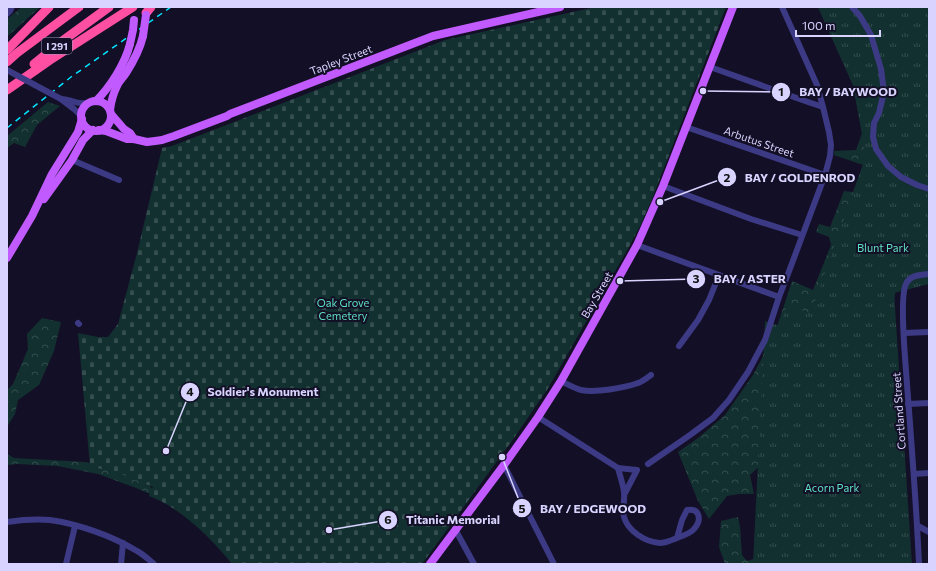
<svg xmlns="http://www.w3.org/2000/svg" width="936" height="571" font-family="Commissioner,sans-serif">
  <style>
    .forest { fill: url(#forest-crowns) }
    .cemetery { fill: url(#cemetery-stones) }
    .park { fill: url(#park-tufts) }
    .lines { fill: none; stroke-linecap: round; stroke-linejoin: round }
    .minor { stroke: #3d3a85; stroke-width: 6 }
    .major { stroke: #c25bff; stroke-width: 8 }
    .highway { stroke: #ff4fa3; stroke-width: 9 }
    .rail { stroke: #00e5ff; stroke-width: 1.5; stroke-dasharray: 6 5; stroke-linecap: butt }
    .minor-bridge { stroke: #3d3a85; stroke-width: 6 }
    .major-bridge { stroke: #c25bff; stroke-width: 8 }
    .labels { text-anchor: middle; stroke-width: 4; stroke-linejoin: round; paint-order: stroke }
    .shield { fill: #130f26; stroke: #9e99be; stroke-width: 1 }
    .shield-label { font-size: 10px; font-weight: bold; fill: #d9d4ff }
    .street-label { font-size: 11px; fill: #d9d4ff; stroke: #130f26 }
    .park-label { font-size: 11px; fill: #5fe0c0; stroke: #130f26 }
    .leader { fill: none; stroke: #d9d4ff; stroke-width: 1.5 }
    .callout-dot { fill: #d9d4ff; stroke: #130f26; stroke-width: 1.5 }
    .mark-label { font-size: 12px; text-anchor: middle; font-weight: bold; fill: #111 }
    .callout-label { font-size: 12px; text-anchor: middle; font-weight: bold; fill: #d9d4ff; stroke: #130f26; stroke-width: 4; stroke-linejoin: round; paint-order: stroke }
  </style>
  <defs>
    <pattern id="forest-crowns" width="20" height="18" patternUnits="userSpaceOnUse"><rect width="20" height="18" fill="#12302f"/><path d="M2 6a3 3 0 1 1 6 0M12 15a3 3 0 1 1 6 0" fill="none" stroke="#344d4e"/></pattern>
    <pattern id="cemetery-stones" width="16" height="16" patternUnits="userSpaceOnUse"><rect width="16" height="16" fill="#12302f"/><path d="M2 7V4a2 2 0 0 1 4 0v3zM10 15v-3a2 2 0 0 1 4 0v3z" fill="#344d4e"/></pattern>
    <pattern id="park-tufts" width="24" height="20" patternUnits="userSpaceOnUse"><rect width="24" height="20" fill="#12302f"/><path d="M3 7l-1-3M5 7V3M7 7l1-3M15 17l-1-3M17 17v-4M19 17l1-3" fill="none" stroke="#344d4e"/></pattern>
  </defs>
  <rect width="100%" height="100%" fill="#130f26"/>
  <g class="forest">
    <path d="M22 7H40L7 37V19Z"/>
    <path d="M818 7H929L896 285 892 321 763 463 750 475 754 494H739L727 496 709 519 698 501 678 452 698 438 725 415 753 375 774 336 792 281 813 290 831 245 829 237 816 232 819 224 830 227 844 191 853 192 863 165 834 155V151L856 150 862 133 853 85Z"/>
    <path d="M48 102 60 106 37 125 25 147 14 143 7 148V136Z"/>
    <path d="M42 318 61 322 54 351 39 385 18 400 15 414 7 427V390L13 384 28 349 27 334Z"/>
    <path d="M115 453 164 500 136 488 98 474 57 466 17 464 7 465V454L14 458 86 462 109 468Z"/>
    <path d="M738 517 740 527 742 555 747 561 760 557 775 564H724V561L719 547 721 521Z"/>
  </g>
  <path class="cemetery" d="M595 7H726L652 199 641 224 629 247 547 390 514 438 422 564H232C212 539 180 507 149 496L153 487 124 475 90 466 78 333 98 337H108L118 324 137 253 162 148 172 146 203 134 445 40Z"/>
  <path class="park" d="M818 7H929V284L894 293 912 564H753L765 321 780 326 787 306 811 313 866 156 853 85Z"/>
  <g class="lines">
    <g class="minor">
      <path d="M852 7 860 16 871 35 881 69 884 92 879 113 874 123 873 137 876 149 888 166 901 177 917 185 929 189"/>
      <path d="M7 14 10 11 12 7"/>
      <path d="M710 67 808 102 823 107"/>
      <path d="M61 99C67 99 70 101 75 102 80 104 85 103 90 103"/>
      <path d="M61 99 74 109 82 117"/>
      <path d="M686 127 825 175"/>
      <path d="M72 160 119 180"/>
      <path d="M663 186 751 219 802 235"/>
      <path d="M637 245 779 297"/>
      <path d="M78 323 79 324"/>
      <path d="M904 333 929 332"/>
      <path d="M679 346 698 320 709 300 719 275"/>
      <path d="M561 381C567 384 574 388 581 390 595 393 624 388 638 383 642 382 647 378 651 375"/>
      <path d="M908 404 929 403"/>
      <path d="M538 417 618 468 637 470 625 493"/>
      <path d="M648 464 690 435 713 418 729 400 748 372 765 340 779 297 788 274 825 175 830 156 831 145 829 132 823 107 817 85 782 7"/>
      <path d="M504 465 554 564"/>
      <path d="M618 468C620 476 623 484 624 492 625 500 622 509 624 517 628 531 645 542 660 543 666 543 672 540 677 538L682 520 687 510C700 508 702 520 694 529 690 534 684 535 677 538"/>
      <path d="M914 474 929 473"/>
      <path d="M7 522C21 520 36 519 50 520 79 524 112 536 137 551 143 554 149 560 154 564"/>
      <path d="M918 526 929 532"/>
      <path d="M455 529 474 564"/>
      <path d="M66 564 75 526"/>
      <path d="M121 564 123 543"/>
      <path d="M919 564C916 495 910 426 905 357 904 342 900 296 906 284 910 275 920 275 929 274"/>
    </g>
    <g class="major">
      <path d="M96 101C110 87 125 64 130 44"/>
      <circle cx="96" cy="116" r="15"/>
      <path d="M110 110C111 102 113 94 117 86 119 81 123 78 126 73 133 62 140 49 143 36"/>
      <path d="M111 114 124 129 130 133 134 139"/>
      <path d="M99 130 106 131 127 139H134L147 142 155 141 162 140 174 136 227 116 230 114 433 36 560 7"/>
      <path d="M44 199 72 160 83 140 93 130"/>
      <path d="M7 258 32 216 52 174 78 132 82 119"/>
      <path d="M430 564 504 465 538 417 561 381 637 245 663 186 733 7"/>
    </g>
    <g class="highway">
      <path d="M146 13 151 7"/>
      <path d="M7 50 49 7"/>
      <path d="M7 62 17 53 79 7"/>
      <path d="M34 64 61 42 109 7"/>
      <path d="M7 90 50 60 133 7"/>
    </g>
    <path class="rail" d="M7 128 71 77 171 7"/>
    <path class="minor-bridge" d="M7 70 61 99"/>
    <g class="major-bridge">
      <path d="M143 36 146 15"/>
      <path d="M130 44 133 30 134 20"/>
    </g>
  </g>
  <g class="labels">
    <rect class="shield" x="42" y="38" width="30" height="16" rx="3"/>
    <g class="shield-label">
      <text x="57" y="50">I 291</text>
    </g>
    <g class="street-label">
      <text transform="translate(341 60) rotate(-21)" y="4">Tapley Street</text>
      <text transform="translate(759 142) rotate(19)" y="4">Arbutus Street</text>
      <text transform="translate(597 295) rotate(-60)" y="4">Bay Street</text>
      <text transform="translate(899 411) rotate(-94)" y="4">Cortland Street</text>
    </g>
    <g class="park-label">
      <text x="883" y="252">Blunt Park</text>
      <text x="343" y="307">Oak Grove<tspan x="343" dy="13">Cemetery</tspan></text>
      <text x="832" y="492">Acorn Park</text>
    </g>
  </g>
  <path class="leader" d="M703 91L781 92M660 202L727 177M620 281L696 279M166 451L190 392M502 457L522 508M329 530L388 520"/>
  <g class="callout-dot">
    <circle cx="703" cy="91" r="4"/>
    <circle cx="660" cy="202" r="4"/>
    <circle cx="620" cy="281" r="4"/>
    <circle cx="166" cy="451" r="4"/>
    <circle cx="502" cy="457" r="4"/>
    <circle cx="329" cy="530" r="4"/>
    <circle cx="781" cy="92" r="10"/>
    <circle cx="727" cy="177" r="10"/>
    <circle cx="696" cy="279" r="10"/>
    <circle cx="190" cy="392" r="10"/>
    <circle cx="522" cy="508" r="10"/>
    <circle cx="388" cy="520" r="10"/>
  </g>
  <g class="mark-label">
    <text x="781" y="96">1</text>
    <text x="727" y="182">2</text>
    <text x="696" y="283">3</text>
    <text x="190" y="396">4</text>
    <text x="522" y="513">5</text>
    <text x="388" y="524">6</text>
  </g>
  <g class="callout-label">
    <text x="848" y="96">BAY / BAYWOOD</text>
    <text x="800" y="182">BAY / GOLDENROD</text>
    <text x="750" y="283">BAY / ASTER</text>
    <text x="263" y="396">Soldier's Monument</text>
    <text x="593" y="513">BAY / EDGEWOOD</text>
    <text x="453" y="524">Titanic Memorial</text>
  </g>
  <rect width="936" height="571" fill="none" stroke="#d9d4ff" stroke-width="16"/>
  <path d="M796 30v6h84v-6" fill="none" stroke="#d9d4ff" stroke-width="2"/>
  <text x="802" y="30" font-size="12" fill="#d9d4ff" stroke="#130f26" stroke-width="3" paint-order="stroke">100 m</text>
</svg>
